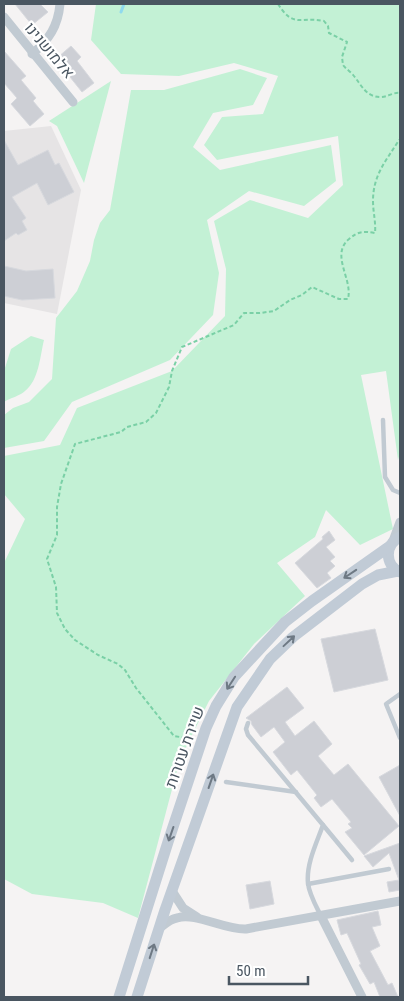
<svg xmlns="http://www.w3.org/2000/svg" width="404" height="1001" font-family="'Roboto Condensed',Heebo,sans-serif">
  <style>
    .education { fill: #e6e4e5 }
    .green { fill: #c3f1d5 }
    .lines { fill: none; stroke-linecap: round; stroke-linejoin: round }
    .stream { stroke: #90daee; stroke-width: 3 }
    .building { fill: #cdcfd5; stroke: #d7d9de }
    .path { stroke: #7ad0a6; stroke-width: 2; stroke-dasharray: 4 2.5; stroke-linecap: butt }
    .lane { stroke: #c1cad2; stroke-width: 4.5 }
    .street { stroke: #c1cad2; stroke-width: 9 }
    .secondary { stroke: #c1cbd6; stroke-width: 11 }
    .oneway { stroke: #6e7984 }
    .labels { text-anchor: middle; stroke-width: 4.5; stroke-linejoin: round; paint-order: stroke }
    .street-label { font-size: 16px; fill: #4a5661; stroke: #fff }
  </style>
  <rect width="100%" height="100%" fill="#f5f3f3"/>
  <path class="education" d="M51 126 81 190 57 314 4 303V131Z"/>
  <g class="green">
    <path d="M96 4H400V453L398 460 386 371 361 375 393 529 360 545 326 510 315 537 277 563 305 596 254 644 209 701 180 759 138 918 103 903 32 894 4 879V563L25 519 4 494V456L60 445 77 408 172 371 225 316 226 269 214 221 250 200 308 218 343 185 338 136 217 160 204 145 222 117 263 114 278 76 234 63 179 76 121 74 91 40Z"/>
    <path d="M240 69 267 78 253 105 213 113 193 147 220 170 331 145 336 181 304 206 249 191 207 220 219 273 213 315 170 360 72 402 44 441 4 448V415L13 408 29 402 52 379 56 318 77 291 90 261 94 240 100 223 110 210 131 90H164Z"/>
    <path d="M111 81 84 183 57 126 49 121Z"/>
    <path d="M31 336 44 340C40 356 39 380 25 391 20 396 10 398 4 402V371L11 349Z"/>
  </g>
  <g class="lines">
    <path class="stream" d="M121 12 124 4"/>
  </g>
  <g class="building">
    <path d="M15 4H40L48 12 32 25Z"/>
    <path d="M71 46 81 57 77 61 94 83 82 92 70 77 72 75 57 58Z"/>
    <path d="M4 51 26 76 21 80 36 98 33 101 44 114 30 126 11 104 17 98 4 83Z"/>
    <path d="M4 140 18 165 48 150 55 165 59 163 74 192 48 205 37 183 12 197 26 218 22 221 27 230 18 235 16 233 4 241Z"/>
    <path d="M4 266 26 271 53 269 55 298 22 300 4 296Z"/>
    <path d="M329 531 335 540 326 547 335 557 330 561 335 566 327 573 331 578 317 588 295 563 323 539 322 537Z"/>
    <path d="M375 629 388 680 334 692 321 639Z"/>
    <path d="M287 687 304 708 285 722 295 736 314 721 332 744 318 756 334 775 348 764 399 826 364 855 345 832 352 828 348 824 351 822 332 799 321 807 314 798 317 795 297 770 291 775 273 752 285 742 274 727 261 737 252 725 251 721 246 718Z"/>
    <path d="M400 765V816L379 777Z"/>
    <path d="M400 843V890L389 892 387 882 399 880 389 853 373 867 364 856Z"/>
    <path d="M270 881 274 904 250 909 246 885Z"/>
    <path d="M378 911 381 925 372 927 380 946 370 951 388 985 392 983 398 997H380L374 982 370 984 359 965 361 964 347 933 341 935 337 920Z"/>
  </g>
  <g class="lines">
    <g class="path">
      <path d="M278 4C294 29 300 16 324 21L328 26 329 33 347 42 342 57 343 65C346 69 351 72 354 76 362 86 366 97 381 97 388 97 393 92 400 93"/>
      <path d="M192 739 174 736 136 688 125 670 118 664 98 655 75 640 65 629 57 613 56 587 47 559 57 535V507L61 484 75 444 121 432 127 427 146 422 156 413 169 387 172 371 182 347 234 325 244 313H260L274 311 290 300 302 295 312 287 339 299H348C353 279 330 255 349 239 358 231 364 231 375 233 376 222 373 212 373 201 373 175 386 161 399 140H400"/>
    </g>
    <g class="lane">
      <path d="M383 420 385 477 393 490 400 493"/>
      <path d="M248 723 246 729 248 735 323 825C317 842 306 864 308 883 309 894 316 906 321 916"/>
      <path d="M400 738 386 704 400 694"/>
      <path d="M226 782 296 792"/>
      <path d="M323 825 352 860"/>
      <path d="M308 884 389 869"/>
    </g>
    <g class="street">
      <path d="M4 17 73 102"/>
      <path d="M32 54C49 40 58 26 60 4"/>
      <path d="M393 541 400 522"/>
      <path d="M172 891 183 908 197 917"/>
      <path d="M321 916 362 997"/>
      <path d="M160 928C165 924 170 919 177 918 196 912 224 930 246 929L400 901"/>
    </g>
    <g class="secondary">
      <path d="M400 537C385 544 384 565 400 572"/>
      <path d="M119 997 168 842 206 728 216 706 234 677 285 622 312 601 390 546"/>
      <path d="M137 997 165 910 237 707 270 659 293 637 362 584 378 575 398 571"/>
    </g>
  </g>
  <defs><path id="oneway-shaft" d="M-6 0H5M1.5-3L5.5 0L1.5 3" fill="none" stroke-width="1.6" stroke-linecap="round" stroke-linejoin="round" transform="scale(1.25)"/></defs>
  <g class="oneway">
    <use href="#oneway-shaft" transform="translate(350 574) rotate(146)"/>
    <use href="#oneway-shaft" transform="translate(289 641) rotate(-43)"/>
    <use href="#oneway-shaft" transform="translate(231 683) rotate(123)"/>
    <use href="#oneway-shaft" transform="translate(211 781) rotate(-71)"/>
    <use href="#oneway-shaft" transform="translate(171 834) rotate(109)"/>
    <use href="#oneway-shaft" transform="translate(152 951) rotate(-72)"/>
  </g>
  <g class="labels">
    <g class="street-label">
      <text transform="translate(50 50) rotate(50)" y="6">אלמושנינו</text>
      <text transform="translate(184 747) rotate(-70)" y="6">שיירת עטרות</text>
    </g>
  </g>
  <rect width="404" height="1001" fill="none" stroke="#4a5661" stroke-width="10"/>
  <path d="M229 976v8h79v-8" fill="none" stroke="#4a5661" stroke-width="2.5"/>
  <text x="236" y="976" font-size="15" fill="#4a5661" stroke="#ffffff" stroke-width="4" paint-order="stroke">50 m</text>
</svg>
